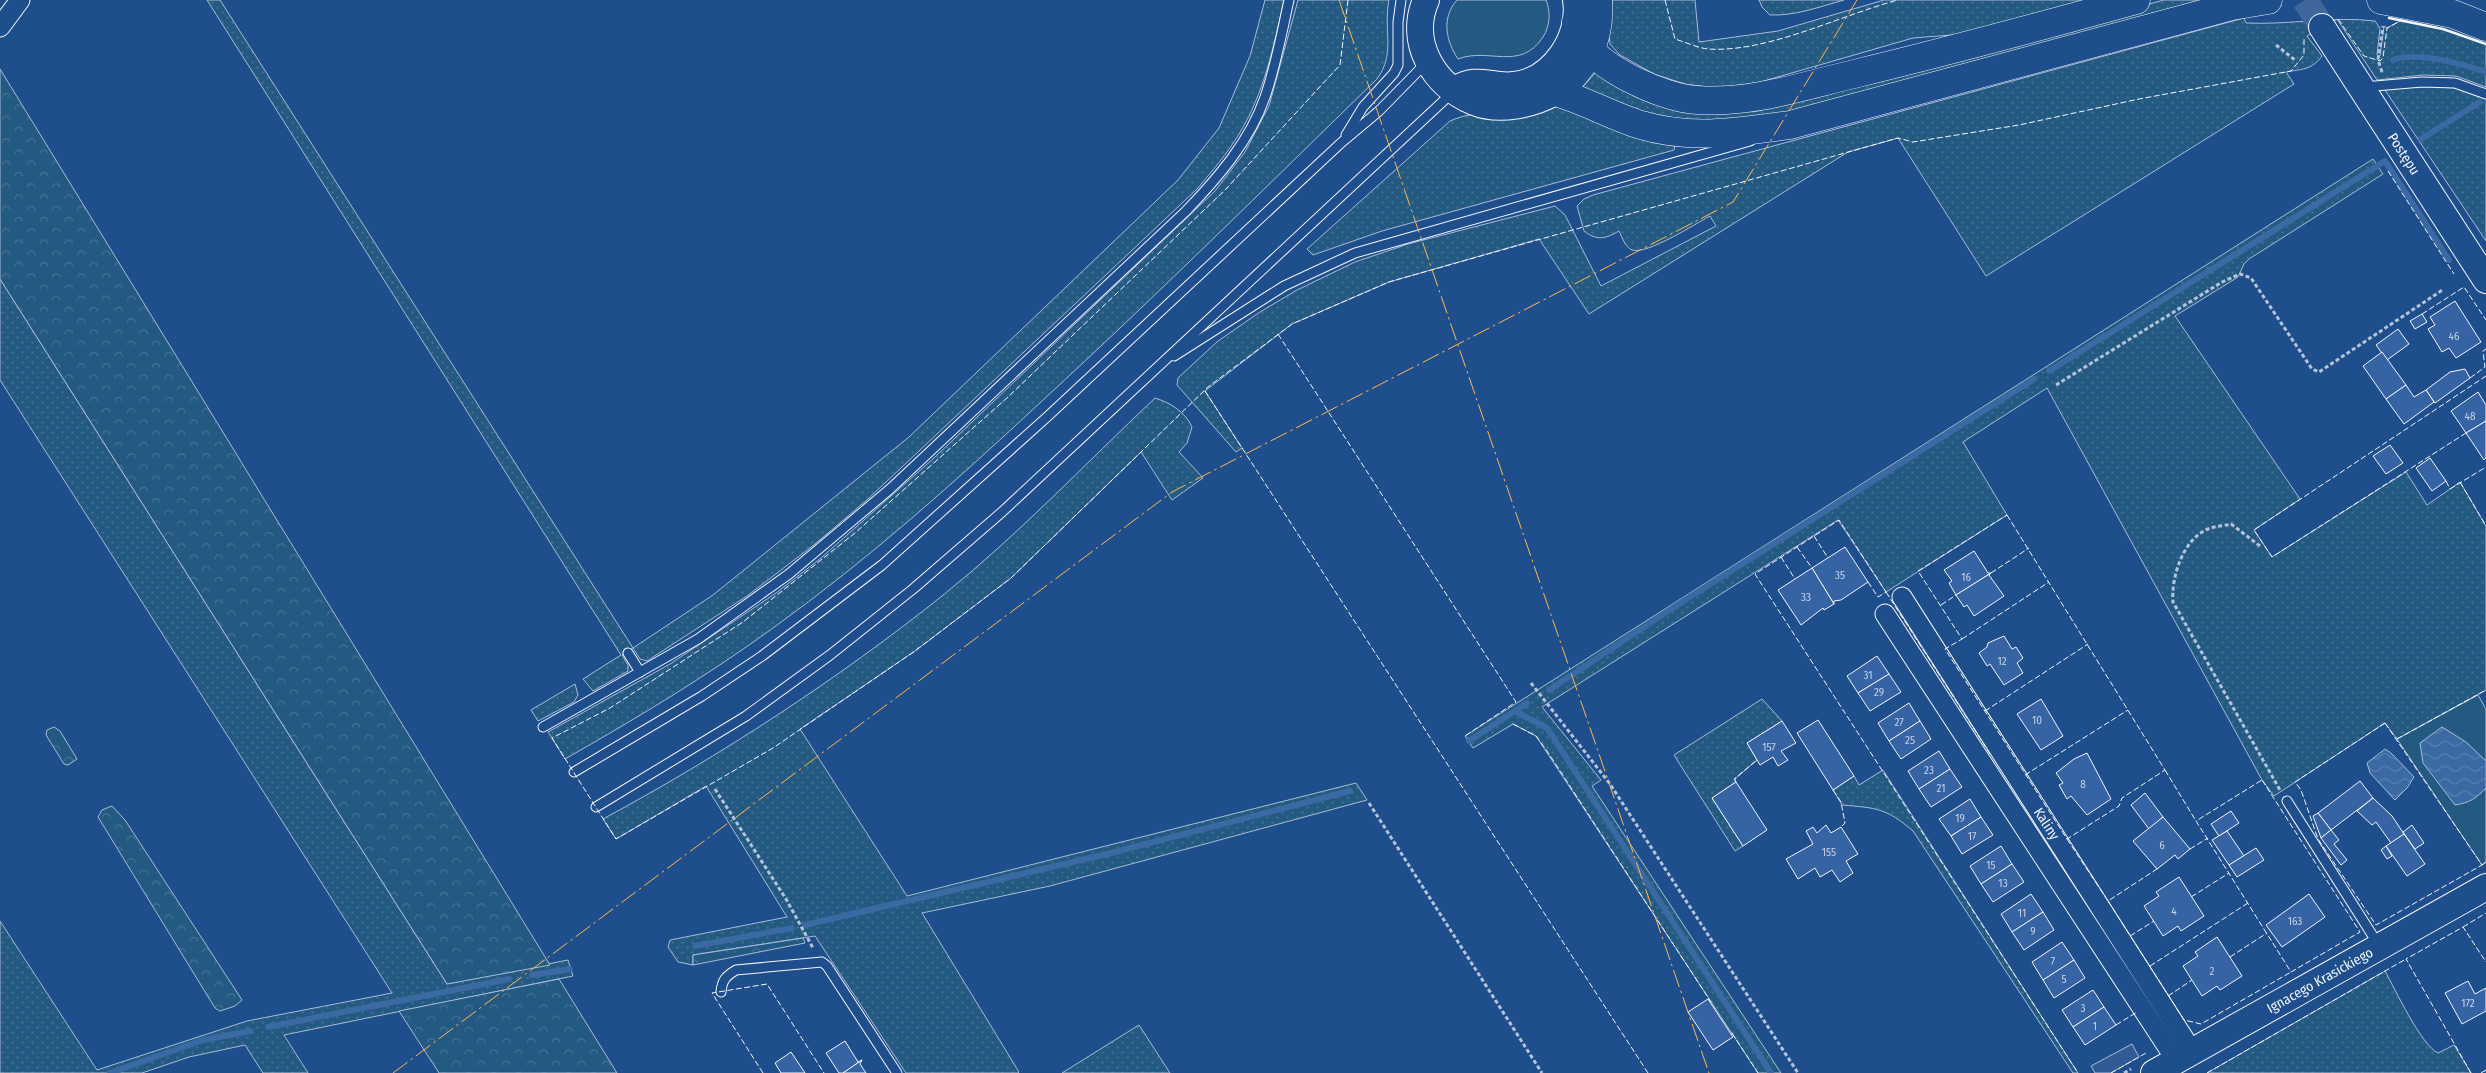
<svg xmlns="http://www.w3.org/2000/svg" width="2486" height="1073" font-family="'Fira Sans Condensed',sans-serif">
  <style>
    .grass { fill: url(#grass-dots); stroke: #a8bbd7 }
    .forest { fill: url(#forest-crowns); stroke: #a8bbd7 }
    .green { fill: #245a82; stroke: #a8bbd7 }
    .parking { fill: #305b95; stroke: #a8bbd7 }
    .water { fill: url(#water-waves); stroke: #a8bbd7 }
    .lines { fill: none; stroke-linecap: round; stroke-linejoin: round }
    .stream { stroke: #3b69a3; stroke-width: 6 }
    .building { fill: #3563a3; stroke: #f2f6ff }
    .secondary-tunnel { stroke: #3f679d; stroke-width: 26; stroke-dasharray: 26 13; stroke-linecap: butt }
    .lane-casing { stroke: #f2f6ff; stroke-width: 11 }
    .street-casing { stroke: #f2f6ff; stroke-width: 21 }
    .secondary-casing { stroke: #f2f6ff; stroke-width: 28 }
    .highway-casing { stroke: #f2f6ff; stroke-width: 29 }
    .path { stroke: #b3c4dc; stroke-width: 3; stroke-dasharray: 4 2.5; stroke-linecap: butt }
    .lane { stroke: #1f4e8c; stroke-width: 9 }
    .street { stroke: #1f4e8c; stroke-width: 19 }
    .secondary { stroke: #1f4e8c; stroke-width: 26 }
    .highway { stroke: #1f4e8c; stroke-width: 28 }
    .fence { stroke: #f2f6ff; stroke-width: 1; stroke-dasharray: 6 2.5; stroke-linecap: butt }
    .wall { stroke: #f2f6ff; stroke-width: 2.5 }
    .power { stroke: #ffb74d; stroke-width: 1; stroke-dasharray: 18 4 2.5 4; stroke-linecap: butt }
    .labels { text-anchor: middle; stroke-width: 4; stroke-linejoin: round; paint-order: stroke }
    .number-label { font-size: 11px; fill: #c3d1e8 }
    .street-label { font-size: 14px; fill: #f2f6ff; stroke: #1f4e8c }
  </style>
  <defs>
    <pattern id="grass-dots" width="8" height="8" patternUnits="userSpaceOnUse" patternTransform="scale(1.25)"><rect width="8" height="8" fill="#245a82"/><path d="M2 2h.1M6 6h.1" fill="none" stroke="#447295" stroke-width="1.8" stroke-linecap="round"/></pattern>
    <pattern id="forest-crowns" width="20" height="18" patternUnits="userSpaceOnUse" patternTransform="scale(1.25)"><rect width="20" height="18" fill="#245a82"/><path d="M2 6a3 3 0 1 1 6 0M12 15a3 3 0 1 1 6 0" fill="none" stroke="#447295"/></pattern>
    <pattern id="water-waves" width="16" height="10" patternUnits="userSpaceOnUse" patternTransform="scale(1.25)"><rect width="16" height="10" fill="#3b69a3"/><path d="M0 5q4-4 8 0t8 0" fill="none" stroke="#587fb1"/></pattern>
  </defs>
  <rect width="100%" height="100%" fill="#1f4e8c"/>
  <g class="grass">
    <path d="M207 0H220L633 648 713 595 909 437 1178 180 1219 128 1250 56 1265 0H1284C1274 45 1264 94 1239 134 1227 154 1212 171 1197 189L868 499 815 544 747 596 647 661 640 659 633 648 622 655 628 665V671L593 691 583 679 621 655Z"/>
    <path d="M1298 0H1389C1383 31 1396 53 1377 79 1266 187 1156 296 1042 401 956 481 869 559 773 628 707 676 637 718 565 759L548 732 670 664 776 593 821 558 934 458 1215 191 1245 152 1269 106Z"/>
    <path d="M1606 0H1695L1699 42 1778 31 1884 0H2097L1978 33 1913 38 1757 83 1715 88 1685 84 1654 74 1620 55 1610 44Z"/>
    <path d="M1759 0H1844C1819 7 1795 16 1770 15L1762 7Z"/>
    <path d="M2164 0H2202L1767 119 1672 123 1581 89 1596 72C1647 112 1695 117 1758 111Z"/>
    <path d="M2244 18 2246 23C2288 25 2334 16 2375 21L2380 28 2377 55 2380 56 2384 26 2387 28 2402 20 2443 29 2486 44V87L2456 76 2423 75 2377 80 2337 19 2307 36 2322 56C2312 70 2302 69 2286 72L2294 84 1986 276 1898 138 1848 152 1589 314 1539 239 1389 282 1292 324 1205 391 1242 448 1236 452 1177 385 1178 378 1218 341 1260 312 1297 290 1355 262 1408 244 1555 206 1565 215 1601 286 1716 226 1710 216C1695 224 1647 255 1632 250 1625 247 1622 237 1619 231 1605 239 1597 241 1584 231L1577 206 1584 199 1593 195Z"/>
    <path d="M2422 86 2456 88 2486 99V241L2385 90Z"/>
    <path d="M1558 106 1675 144 1674 150 1382 231 1313 255 1307 249 1450 121C1483 106 1523 117 1558 106Z"/>
    <path d="M2373 159 2383 174 2249 259 2244 264 2238 277 2175 316 2300 499 2254 530 2272 557 2406 472 2427 505 2460 482 2486 526V690L2397 739 2385 723 2274 796 2262 780 2047 388 1963 442 2007 515 1886 592 1838 520 1542 707 1601 780 1592 786 1781 1073H1758L1536 736 1513 724 1473 748 1465 736Z"/>
    <path d="M0 279 447 984 568 960 573 976 284 1035 308 1073H263L245 1045 189 1057 142 1073H0V921L97 1070 247 1021 392 993 0 380Z"/>
    <path d="M1155 398C1171 403 1185 412 1192 427L1187 443 1179 452 1203 478 1172 500 1141 452 1011 578 915 651 800 729 907 896 1356 783 1367 800 1050 886 922 913 1019 1072 1018 1073H906L815 936 693 955V965L678 962 668 947 670 940 787 917 706 786 616 839 603 819C720 756 838 679 942 596 1017 536 1085 464 1155 398Z"/>
    <path d="M575 684 578 695 574 702 538 721 531 710Z"/>
    <path d="M1762 699 1782 721 1747 743 1757 760 1735 779 1736 782 1712 798 1743 846 1735 851 1674 755Z"/>
    <path d="M1883 770 2078 1073H2073L1913 831C1886 808 1877 808 1842 805L1833 790 1854 776 1859 785Z"/>
    <path d="M2385 971C2395 989 2421 1045 2438 1053L2454 1045 2471 1073H2207Z"/>
    <path d="M1139 1025 1170 1073H1062Z"/>
  </g>
  <g class="forest">
    <path d="M0 69 550 965 447 984 0 279Z"/>
    <path d="M54 727 60 731 77 759 68 765 64 764 46 735 47 730Z"/>
    <path d="M112 806 125 820 242 1000 235 1006 220 1011 215 1008 98 817 102 810Z"/>
    <path d="M803 938 805 943 693 965V955Z"/>
    <path d="M559 979 617 1073H439L399 1011Z"/>
  </g>
  <g class="green">
    <path d="M1457 0H1546C1551 12 1550 26 1543 37 1520 72 1489 47 1458 59 1446 41 1441 18 1457 0Z"/>
    <path d="M2478 695 2486 709V862L2482 865 2397 739Z"/>
  </g>
  <path class="parking" d="M2132 1044 2139 1057 2111 1073H2095L2091 1066Z"/>
  <g class="water">
    <path d="M2442 727 2466 742 2486 761V788C2477 798 2469 803 2455 805L2423 763 2420 743Z"/>
    <path d="M2385 749 2391 753 2414 777 2407 788 2395 800 2370 773 2367 763Z"/>
  </g>
  <g class="lines">
    <g class="stream">
      <path d="M2393 60C2417 51 2462 64 2486 72"/>
      <path d="M2421 139 2480 102"/>
      <path d="M2049 371 2385 161 2449 260"/>
      <path d="M1549 690 1674 607 2034 379"/>
      <path d="M1515 711 1547 728 1771 1073"/>
      <path d="M1469 741 1527 703"/>
      <path d="M805 925 1111 853 1350 791"/>
      <path d="M695 946 792 928"/>
      <path d="M532 975 570 969"/>
      <path d="M268 1027 509 979"/>
      <path d="M110 1073 203 1040 250 1031"/>
    </g>
  </g>
  <g class="building">
    <path d="M2455 301 2481 342 2456 358 2449 348 2442 352 2428 329 2435 325 2430 317Z"/>
    <path d="M2422 314 2427 322 2415 329 2410 321Z"/>
    <path d="M2398 329 2409 344 2387 360 2376 345Z"/>
    <path d="M2382 352 2406 385 2386 399 2363 366Z"/>
    <path d="M2465 369 2470 378 2435 403 2426 390 2450 372Z"/>
    <path d="M2406 385 2414 397 2426 390 2434 402 2404 424 2386 399Z"/>
    <path d="M2478 392 2486 405V421L2466 433 2451 411Z"/>
    <path d="M2486 421V458L2484 460 2466 433Z"/>
    <path d="M2390 445 2403 463 2386 474 2373 456Z"/>
    <path d="M2430 458 2446 481 2432 491 2416 468Z"/>
    <path d="M1845 547 1868 582 1841 600 1834 601V604L1812 568Z"/>
    <path d="M1974 551 1988 573H1991L1956 595 1949 583 1952 581 1944 570Z"/>
    <path d="M1812 568 1834 604 1824 610 1823 608 1801 625 1778 590Z"/>
    <path d="M1991 573 1989 575 2004 596 1974 616 1967 605 1964 607 1956 595Z"/>
    <path d="M2004 636 2012 649 2016 647 2023 658 2017 663 2023 673 2004 685 1990 664 1987 666 1979 653 1987 647 1988 643Z"/>
    <path d="M1877 656 1889 674 1858 693 1847 676Z"/>
    <path d="M1889 674 1901 692 1870 711 1858 693Z"/>
    <path d="M2041 699 2063 736 2041 750 2017 714Z"/>
    <path d="M1909 703 1920 721 1889 741 1878 723Z"/>
    <path d="M1818 720 1854 776 1833 790 1797 733Z"/>
    <path d="M1782 721 1796 743 1781 751 1788 760 1778 766 1773 757 1760 765 1747 743Z"/>
    <path d="M1920 721 1931 739 1901 759 1889 741Z"/>
    <path d="M1939 751 1950 769 1919 789 1908 771Z"/>
    <path d="M2087 753 2111 799 2087 815 2071 796 2067 799 2059 785 2063 783 2056 773 2074 759Z"/>
    <path d="M1950 769 1962 787 1931 807 1919 789Z"/>
    <path d="M2360 781 2373 798 2331 830 2318 813Z"/>
    <path d="M1736 782 1767 830 1743 846 1712 798Z"/>
    <path d="M2145 793 2163 817 2149 829 2131 805Z"/>
    <path d="M2373 798 2392 816 2404 834 2391 843 2376 822 2372 825 2357 811Z"/>
    <path d="M1970 799 1981 817 1951 836 1939 819Z"/>
    <path d="M2231 811 2239 823 2219 836 2211 824Z"/>
    <path d="M2318 813 2331 830 2321 838 2313 816Z"/>
    <path d="M1981 817 1993 835 1962 854 1951 836Z"/>
    <path d="M2163 817 2190 849 2178 859 2175 855 2157 869 2133 841Z"/>
    <path d="M1826 825 1831 833 1841 827 1858 854 1846 861 1853 873 1840 882 1832 870 1820 877 1815 868 1798 879 1786 859 1813 844 1806 831 1813 827 1817 833Z"/>
    <path d="M2412 825 2424 843 2415 849 2403 832Z"/>
    <path d="M2331 830 2339 840 2334 844 2347 860 2341 865 2321 838Z"/>
    <path d="M2227 831 2244 856 2229 865 2212 840Z"/>
    <path d="M2404 834 2425 864 2407 876 2386 846Z"/>
    <path d="M2001 846 2012 864 1981 884 1970 866Z"/>
    <path d="M2386 846 2392 856 2387 859 2381 850Z"/>
    <path d="M2256 848 2264 860 2237 877 2229 865Z"/>
    <path d="M2012 864 2024 882 1993 902 1981 884Z"/>
    <path d="M2179 877 2204 916 2181 931 2178 926 2163 936 2144 906 2159 896 2156 892Z"/>
    <path d="M2031 894 2043 912 2012 932 2001 914Z"/>
    <path d="M2309 894 2325 917 2282 947 2266 925Z"/>
    <path d="M2043 912 2054 930 2024 950 2012 932Z"/>
    <path d="M2217 937 2242 976 2220 990 2217 986 2202 996 2183 966 2198 956 2195 952Z"/>
    <path d="M2062 942 2074 960 2043 980 2032 962Z"/>
    <path d="M2074 960 2085 978 2054 998 2043 980Z"/>
    <path d="M2468 981 2475 994 2486 988V1011L2462 1024 2445 993Z"/>
    <path d="M2093 990 2104 1007 2073 1027 2062 1010Z"/>
    <path d="M1708 999 1733 1037 1713 1050 1688 1012Z"/>
    <path d="M2104 1007 2116 1025 2085 1045 2073 1027Z"/>
    <path d="M845 1041 858 1062 862 1060 843 1073H839L826 1053Z"/>
    <path d="M791 1052 805 1073H781L775 1063Z"/>
    <path d="M862 1060 860 1064 866 1073H843Z"/>
  </g>
  <g class="lines">
    <path class="secondary-tunnel" d="M2305 0 2322 27"/>
    <g class="lane-casing">
      <g id="lane">
        <path d="M2366 93 2375 86 2422 82 2455 83 2486 94"/>
        <path d="M1346 135 1363 107 1394 73 1398 65V22L1401 0"/>
        <path d="M1174 356 1284 286 1355 253 1750 141"/>
        <path d="M628 653 640 672"/>
        <path d="M543 727 698 639 789 574 890 489 1185 212C1217 179 1250 141 1265 97 1276 65 1282 32 1289 0"/>
        <path d="M574 772 702 696 762 656 882 565 1047 417 1342 142 1379 111 1426 63"/>
        <path d="M2287 801 2378 944"/>
        <path d="M596 807 746 716 830 655 913 589 1002 512 1453 92"/>
        <path d="M721 992C722 980 726 976 736 970L822 962 827 966 897 1073"/>
      </g>
    </g>
    <g class="street-casing">
      <g id="street">
        <path d="M0 27 20 0"/>
        <path id="s1" d="M1902 597 2192 1051"/>
        <path d="M1885 614 2176 1060"/>
      </g>
    </g>
    <g class="secondary-casing">
      <g id="secondary">
        <path d="M1426 0C1408 42 1433 85 1474 102 1499 112 1532 105 1555 92"/>
        <path id="s2" d="M2322 27 2486 280"/>
        <path d="M1455 90C1477 75 1491 88 1514 85 1553 81 1582 37 1576 0"/>
        <path id="s3" d="M2154 1073 2486 887"/>
      </g>
    </g>
    <g class="highway-casing">
      <g id="highway">
        <path d="M2381 0 2453 14 2486 27"/>
        <path d="M1576 22C1578 27 1580 34 1583 40 1600 70 1664 98 1697 100 1750 104 1803 86 1854 74 1949 51 2042 26 2136 0"/>
        <path d="M1555 92C1585 100 1611 116 1641 125 1691 140 1739 132 1790 125L2232 6 2268 0"/>
        <path d="M1555 92C1586 69 1601 38 1598 0"/>
      </g>
    </g>
    <g class="path">
      <path d="M2276 45 2295 60"/>
      <path d="M2382 72 2378 60 2383 26"/>
      <path d="M2056 385 2222 282 2240 274 2251 278 2312 369 2319 372 2444 289"/>
      <path d="M2260 546 2231 524C2224 526 2215 526 2208 529 2183 539 2171 577 2173 602L2280 790"/>
      <path d="M1531 683 1610 784 1798 1073"/>
      <path d="M715 789 786 899 813 948"/>
      <path d="M1369 803 1542 1073"/>
      <path d="M2124 1073 2131 1069"/>
    </g>
    <use href="#lane" class="lane"/>
    <use href="#street" class="street"/>
    <use href="#secondary" class="secondary"/>
    <use href="#highway" class="highway"/>
    <g class="fence">
      <path d="M1348 0 1340 65 1225 190 1008 397 855 533 743 622 610 708 552 738 616 839 773 748 915 651 1011 578 1208 387 1292 324 1389 282 1898 138 1913 142 2019 125 2139 99 2291 71 2304 55V37"/>
      <path d="M1665 0 1675 39C1685 42 1698 48 1708 49 1767 53 1841 15 1898 0"/>
      <path d="M2338 19 2364 56 2380 61 2383 58 2387 28 2402 20"/>
      <path d="M2388 171 2454 274"/>
      <path d="M2422 314 2464 287 2486 320"/>
      <path d="M1278 334 1516 702 1465 736"/>
      <path d="M2470 378 2485 367 2483 351 2486 349"/>
      <path d="M1205 391 1648 1073"/>
      <path d="M2466 433 2272 557 2254 530 2486 376"/>
      <path d="M2446 481 2450 489 2486 467"/>
      <path d="M2460 482 2486 526"/>
      <path d="M2007 515 2165 770 2122 798 2119 806 2067 839 1945 649 1962 639 1918 571Z"/>
      <path d="M1814 536 1828 558"/>
      <path d="M1797 547 1812 568"/>
      <path d="M1781 557 1795 579"/>
      <path d="M1991 573 2029 548"/>
      <path d="M1868 582 1878 597 1886 592 1839 520 1755 574 2078 1073"/>
      <path d="M1886 592 1990 754"/>
      <path d="M1941 605 1956 595"/>
      <path d="M1962 639 2049 582"/>
      <path d="M1985 711 2088 644"/>
      <path d="M2385 723 2482 865 2376 925 2318 839 2301 790 2295 782Z"/>
      <path d="M1513 724 1536 736 1547 751 1711 1002"/>
      <path d="M2397 739 2486 690"/>
      <path d="M2165 770 2196 821"/>
      <path d="M2025 775 2128 710"/>
      <path d="M2262 780 2360 932 2291 972 2196 821Z"/>
      <path d="M1736 782 1734 779 1757 760"/>
      <path d="M1833 790 1841 802 1845 823 1841 827"/>
      <path d="M2067 839 2108 901 2157 869"/>
      <path d="M2190 849 2208 838"/>
      <path d="M2482 865 2486 862"/>
      <path d="M2191 897 2229 873"/>
      <path d="M2108 901 2184 1020 2201 1024 2291 972"/>
      <path d="M2463 927 2486 913"/>
      <path d="M2130 936 2154 921"/>
      <path d="M2230 957 2267 933"/>
      <path d="M2150 966 2248 903"/>
      <path d="M2168 996 2192 980"/>
      <path d="M2116 1025 2137 1012"/>
      <path d="M1732 1033 1758 1073"/>
      <path d="M763 1073 712 993 767 984 824 1073"/>
      <path d="M2111 1073 2146 1053"/>
      <path d="M2207 1073 2406 959"/>
      <path d="M2471 1073 2406 959 2463 927 2486 962"/>
      <path d="M2481 1073 2486 1070"/>
    </g>
    <path class="wall" d="M2389 18 2443 29 2486 44"/>
    <g class="power">
      <path d="M1339 0 1709 1073"/>
      <path d="M393 1073 1172 492 1733 202 1857 0"/>
    </g>
  </g>
  <g class="labels">
    <g class="number-label">
      <text x="2454" y="340">46</text>
      <text x="2470" y="420">48</text>
      <text x="1840" y="579">35</text>
      <text x="1966" y="581">16</text>
      <text x="1806" y="601">33</text>
      <text x="2002" y="665">12</text>
      <text x="1868" y="679">31</text>
      <text x="1879" y="696">29</text>
      <text x="2037" y="724">10</text>
      <text x="1899" y="726">27</text>
      <text x="1910" y="744">25</text>
      <text x="1769" y="751">157</text>
      <text x="1929" y="774">23</text>
      <text x="2083" y="788">8</text>
      <text x="1941" y="792">21</text>
      <text x="1960" y="822">19</text>
      <text x="1972" y="840">17</text>
      <text x="2162" y="849">6</text>
      <text x="1829" y="856">155</text>
      <text x="1991" y="869">15</text>
      <text x="2003" y="887">13</text>
      <text x="2174" y="915">4</text>
      <text x="2022" y="917">11</text>
      <text x="2295" y="925">163</text>
      <text x="2033" y="935">9</text>
      <text x="2053" y="965">7</text>
      <text x="2212" y="975">2</text>
      <text x="2064" y="983">5</text>
      <text x="2468" y="1007">172</text>
      <text x="2083" y="1012">3</text>
      <text x="2095" y="1030">1</text>
    </g>
    <g class="street-label">
      <text dy="5" stroke="none"><textPath href="#s2" startOffset="151">Postępu</textPath></text>
      <text dy="5" stroke="none"><textPath href="#s1" startOffset="269">Kaliny</textPath></text>
      <text dy="5" stroke="none"><textPath href="#s3" startOffset="190">Ignacego Krasickiego</textPath></text>
    </g>
  </g>
</svg>
